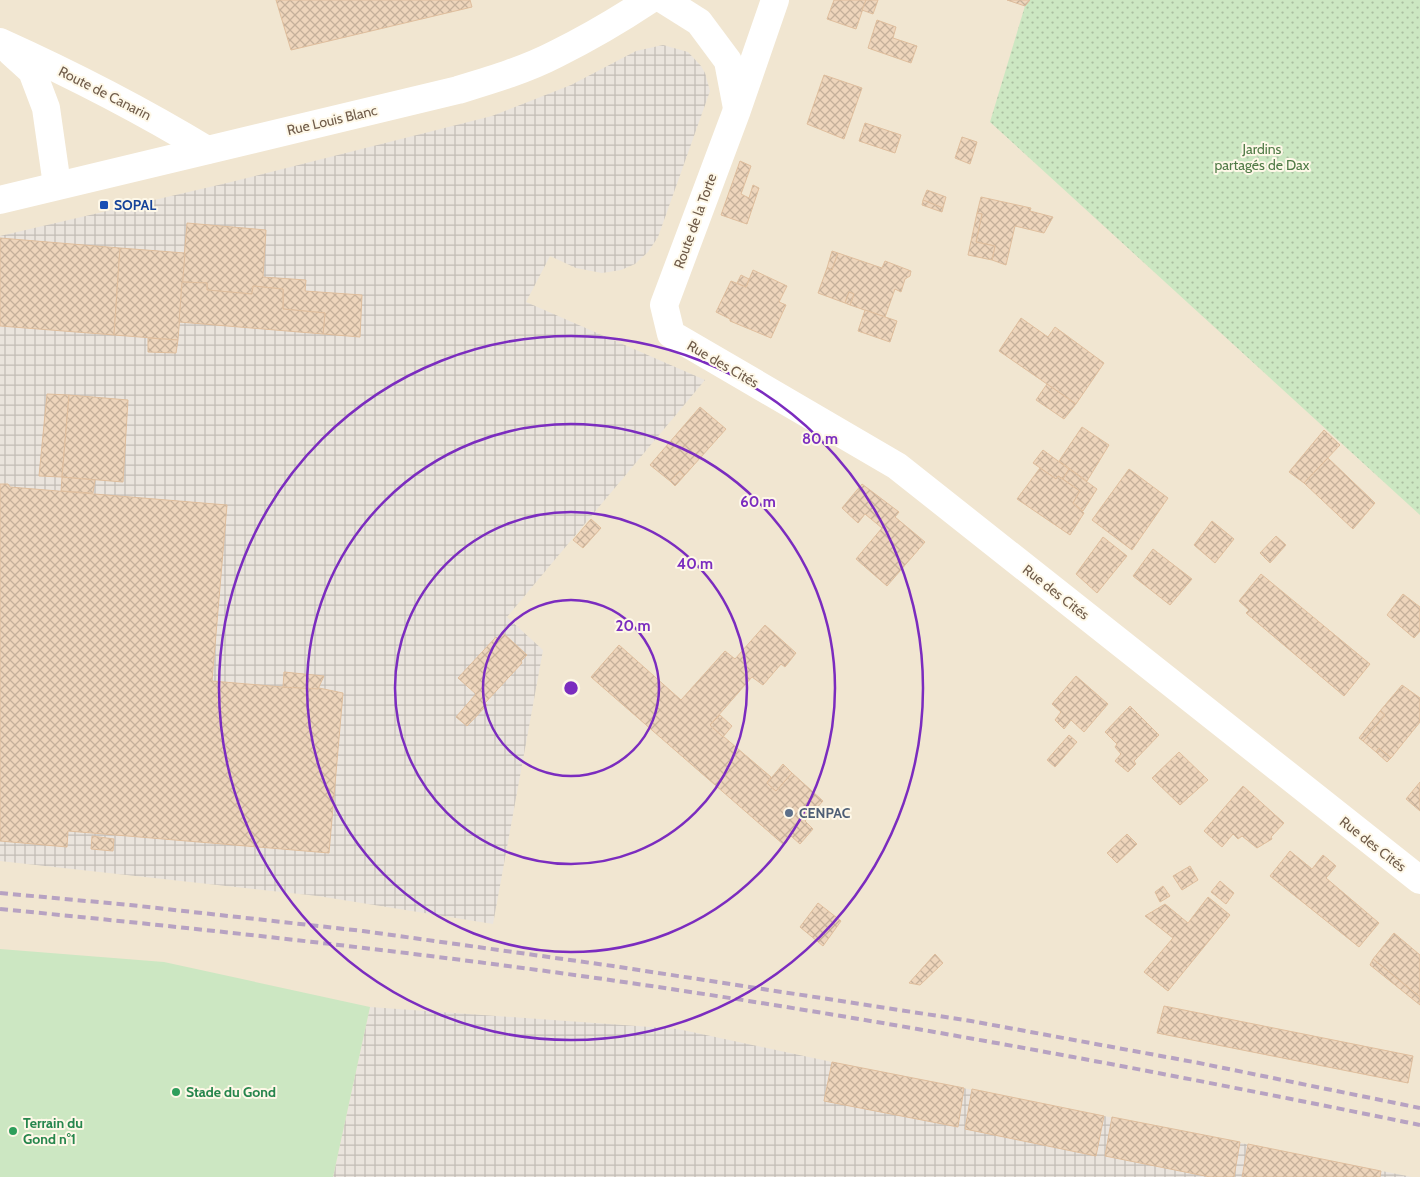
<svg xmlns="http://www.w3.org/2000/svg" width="1420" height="1177" font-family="Cabin,sans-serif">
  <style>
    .residential { fill: #f1e6d1 }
    .industrial { fill: url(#industrial-grid) }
    .green { fill: #cce7c2 }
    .garden { fill: url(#garden-dots) }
    .building { fill: url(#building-cross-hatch); stroke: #dfbe9d }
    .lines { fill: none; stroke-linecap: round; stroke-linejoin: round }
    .street { stroke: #fff; stroke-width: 28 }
    .secondary { stroke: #fff; stroke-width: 28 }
    .rail { stroke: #b7a2c2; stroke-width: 4; stroke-dasharray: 8 5; stroke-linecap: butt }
    .ring { fill: none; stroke: #7b2cbf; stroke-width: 2.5 }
    .transit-dot { fill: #1a4fb4; stroke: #fef8e8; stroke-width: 2 }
    .service-dot { fill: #5c6f8a; stroke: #fef8e8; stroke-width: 2 }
    .leisure-dot { fill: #2e9e5b; stroke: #fef8e8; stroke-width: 2 }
    .labels { text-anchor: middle; stroke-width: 4; stroke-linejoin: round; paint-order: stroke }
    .street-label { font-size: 14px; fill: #705c4a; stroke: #fef8e8 }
    .park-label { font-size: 14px; fill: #507a46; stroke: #fef8e8 }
    .transit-label { font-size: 14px; font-weight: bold; fill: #164399; stroke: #fef8e8; text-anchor: start }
    .service-label { font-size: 14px; font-weight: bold; fill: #4e5e75; stroke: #fef8e8; text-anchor: start }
    .leisure-label { font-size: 14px; font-weight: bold; fill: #27864d; stroke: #fef8e8; text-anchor: start }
    .centre { fill: #7b2cbf; stroke: #fef8e8; stroke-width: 2.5 }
    .ring-label { font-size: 15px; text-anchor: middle; font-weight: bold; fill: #7b2cbf; stroke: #fef8e8; stroke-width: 4; stroke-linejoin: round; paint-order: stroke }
  </style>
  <defs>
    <pattern id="industrial-grid" width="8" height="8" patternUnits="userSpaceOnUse" patternTransform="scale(1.25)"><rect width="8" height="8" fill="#eae4dd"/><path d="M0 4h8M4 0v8" fill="none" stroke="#c2bcb5"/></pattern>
    <pattern id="garden-dots" width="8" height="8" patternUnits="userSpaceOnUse" patternTransform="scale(1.25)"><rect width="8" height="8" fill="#cce7c2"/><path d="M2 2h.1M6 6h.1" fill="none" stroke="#aabea0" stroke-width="1.8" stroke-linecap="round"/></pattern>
    <pattern id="building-cross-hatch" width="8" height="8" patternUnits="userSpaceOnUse" patternTransform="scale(1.25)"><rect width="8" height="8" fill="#eed5bb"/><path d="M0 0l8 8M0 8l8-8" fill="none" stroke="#c5b09a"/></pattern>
  </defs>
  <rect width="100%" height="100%" fill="#faf4e2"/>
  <rect class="residential" x="0" y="0" width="1420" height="1177"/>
  <g class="industrial">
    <path d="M663 45 688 52 701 66 705 73 710 91 658 237 648 252 635 264 621 270 602 273 576 268 550 256 526 302 705 380 507 617 543 650 493 924 318 896 0 861V236L227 183 492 116 571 85 636 51Z"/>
    <path d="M370 1007 678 1029 832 1062 1412 1177H333Z"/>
  </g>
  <path class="green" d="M0 949 164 962 370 1007 333 1177H0Z"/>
  <path class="garden" d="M1030 0H1420V515L990 122 1025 6Z"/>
  <g class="building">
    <path d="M276 0H470L472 7 291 50Z"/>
    <path d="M834 0H866L856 29 827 19Z"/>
    <path d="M866 0H878L873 14 862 10Z"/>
    <path d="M1007 0H1030L1025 6Z"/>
    <path d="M877 20 896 27 893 38 917 46 911 63 868 48Z"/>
    <path d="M824 75 862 88 844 139 807 124Z"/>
    <path d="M865 123 901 135 895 153 859 141Z"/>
    <path d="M962 137 977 142 970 164 955 158Z"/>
    <path d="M740 161 751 166 741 194 749 198 753 185 759 188 747 224 721 215Z"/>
    <path d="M927 190 946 197 943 208 923 200Z"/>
    <path d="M981 197 1031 208 1030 211 1053 217 1044 233 1015 226 1006 265 992 260 995 246 976 242 982 214 977 213Z"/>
    <path d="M923 200 943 208 942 212 922 205Z"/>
    <path d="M977 213 982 214 976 242 995 246 992 260 968 255Z"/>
    <path d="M187 223 266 230 263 277 306 280 305 291 362 295 360 337 323 334 325 313 283 309V289L253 286 252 294 207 290V283L182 282Z"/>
    <path d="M0 238 120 248 114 335 0 326Z"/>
    <path d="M120 248 185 253 178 340 114 335Z"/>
    <path d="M832 251 838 253 832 270 827 268Z"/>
    <path d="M838 253 882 268 885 261 911 271 910 276 905 279 901 292 895 289 885 317 850 305 854 294 849 292 845 303 818 293 827 268 832 270Z"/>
    <path d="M753 270 787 286 779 302 786 305 771 338 730 321V319L716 312 731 281 746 287Z"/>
    <path d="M741 275 749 279 746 287 737 283Z"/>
    <path d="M182 282 207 283V290L252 294 253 286 283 289V309L325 313 323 334 179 322Z"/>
    <path d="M849 292 854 294 850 305 845 303Z"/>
    <path d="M865 310 897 321 890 342 858 331Z"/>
    <path d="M1021 318 1048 337 1055 327 1104 363 1076 404 999 351Z"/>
    <path d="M148 338 178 340 176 353 148 352Z"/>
    <path d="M1047 384 1076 404 1064 419 1036 400Z"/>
    <path d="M47 394 69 395 62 477 39 476Z"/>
    <path d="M69 395 128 400 123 482 62 477Z"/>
    <path d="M700 407 726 429 684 476 680 471 670 481 650 465Z"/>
    <path d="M1082 427 1109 445 1087 481 1059 461Z"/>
    <path d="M1324 430 1340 445 1304 483 1289 472Z"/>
    <path d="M1043 450 1069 469 1063 479 1058 476 1056 479 1033 463Z"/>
    <path d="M1328 458 1375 503 1353 529 1304 483Z"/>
    <path d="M1040 468 1056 479 1058 476 1080 491 1073 503 1084 513 1070 535 1017 499Z"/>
    <path d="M1069 469 1097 489 1083 511 1073 503 1080 491 1063 479Z"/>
    <path d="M1129 469 1168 498 1132 550 1092 520Z"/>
    <path d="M680 471 684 476 675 486 670 481Z"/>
    <path d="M62 477 95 480 93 493 61 491Z"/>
    <path d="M0 484H8L10 487 227 505 212 681 283 687 319 688 343 693 329 853 68 831 67 847 0 841Z"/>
    <path d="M862 484 899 512 895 517 925 542 887 586 856 559 882 528 865 514 858 523 842 508Z"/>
    <path d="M591 519 601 528 583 548 573 540Z"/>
    <path d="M1212 521 1234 539 1215 563 1194 545Z"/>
    <path d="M1276 536 1286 545 1270 563 1260 553Z"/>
    <path d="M1103 537 1127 556 1097 593 1076 574Z"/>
    <path d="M1153 549 1192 579 1170 605 1133 576Z"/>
    <path d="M1261 574 1370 664 1344 696 1246 613 1249 610 1239 601Z"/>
    <path d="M1403 594 1420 607V631L1414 638 1387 615Z"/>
    <path d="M765 625 796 653 785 667 781 664 763 685 752 677 710 725 771 777 767 783 776 791 792 773 823 801 805 821 813 829 800 844 791 836 784 845 591 677 619 645 681 700 725 651 735 659Z"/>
    <path d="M503 633 527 655 521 661 522 663 485 703 487 705 467 726 456 717 476 694 458 678 496 637 498 639Z"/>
    <path d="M284 672 324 676 318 689 283 687Z"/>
    <path d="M1076 676 1108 704 1084 732 1071 720 1064 729 1055 720 1061 712 1052 704Z"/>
    <path d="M1402 685 1420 698V722L1391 758 1379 748 1376 752 1363 741 1385 715 1380 711Z"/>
    <path d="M1130 706 1159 735 1134 761 1136 764 1128 772 1115 761 1121 754 1115 747 1117 744 1105 732Z"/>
    <path d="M1380 711 1385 715 1363 741 1359 738Z"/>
    <path d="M720 715 732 726 723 737 710 725Z"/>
    <path d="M1069 735 1077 742 1055 767 1047 760Z"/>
    <path d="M1379 748 1391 758 1387 762 1376 752Z"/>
    <path d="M1179 752 1208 780 1180 805 1152 778Z"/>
    <path d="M783 764 792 773 776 791 767 783Z"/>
    <path d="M1420 782V811L1406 799Z"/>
    <path d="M1243 786 1284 823 1271 837 1272 839 1257 848 1242 836 1238 839 1233 834 1222 847 1204 831Z"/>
    <path d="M1127 834 1137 844 1117 863 1107 853Z"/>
    <path d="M92 836 114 839 113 851 91 849Z"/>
    <path d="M1290 851 1312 869 1323 855 1336 866 1326 878 1379 923 1359 947 1270 876Z"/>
    <path d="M1190 866 1198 880 1182 890 1173 876Z"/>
    <path d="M1220 881 1234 893 1226 904 1211 892Z"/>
    <path d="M1163 886 1170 896 1160 902 1155 892Z"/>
    <path d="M1208 897 1230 915 1168 991 1144 972 1173 938 1145 916 1165 904 1188 923Z"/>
    <path d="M818 903 841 921 823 946 800 927Z"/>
    <path d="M1394 933 1420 955V997L1373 959Z"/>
    <path d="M935 954 943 963 920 985 909 983Z"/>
    <path d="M1373 959 1420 997V1005L1370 965Z"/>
    <path d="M1164 1006 1413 1056 1408 1083 1157 1033Z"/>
    <path d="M832 1062 964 1088 958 1127 824 1101Z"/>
    <path d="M972 1089 1104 1116 1096 1156 965 1129Z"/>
    <path d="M1112 1117 1240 1142 1234 1177H1210L1105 1156Z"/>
    <path d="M1248 1144 1381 1171 1380 1177H1242Z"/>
  </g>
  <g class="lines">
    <g class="street">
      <path d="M664 0 699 22 728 61 737 108"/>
      <path d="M775 0 737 110 664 305 671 334 897 466 1420 880"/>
      <path d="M0 42C71 74 141 110 207 150"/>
      <path d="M11 52 32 71 46 108 57 185"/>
    </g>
    <path class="secondary" d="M0 200 458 90C491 80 525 70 556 54 588 38 619 20 649 0"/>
    <g class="rail">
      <path d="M0 893 130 905 363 931 613 966 971 1021 1199 1063 1420 1108"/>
      <path d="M0 909C204 929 407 951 610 980 881 1019 1151 1070 1420 1125"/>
    </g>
  </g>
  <g class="ring">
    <circle cx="571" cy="688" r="88"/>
    <circle cx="571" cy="688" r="176"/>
    <circle cx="571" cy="688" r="264"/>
    <circle cx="571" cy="688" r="352"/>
  </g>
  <rect class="transit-dot" x="99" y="200" width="10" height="10" rx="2.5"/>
  <circle class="service-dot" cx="789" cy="813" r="5"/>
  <g class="leisure-dot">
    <circle cx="176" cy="1092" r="5"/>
    <circle cx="13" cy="1131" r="5"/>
  </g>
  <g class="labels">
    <g class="street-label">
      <text transform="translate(105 93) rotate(27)" y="5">Route de Canarin</text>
      <text transform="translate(332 120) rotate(-13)" y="5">Rue Louis Blanc</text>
      <text transform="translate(695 221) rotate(-70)" y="5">Route de la Torte</text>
      <text transform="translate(723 364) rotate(30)" y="5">Rue des Cités</text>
      <text transform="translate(1056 592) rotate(38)" y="5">Rue des Cités</text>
      <text transform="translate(1373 844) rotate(38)" y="5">Rue des Cités</text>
    </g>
    <g class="park-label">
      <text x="1262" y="154">Jardins<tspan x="1262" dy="16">partagés de Dax</tspan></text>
    </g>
    <g class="transit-label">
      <text x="114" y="210">SOPAL</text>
    </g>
    <g class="service-label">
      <text x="799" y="818">CENPAC</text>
    </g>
    <g class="leisure-label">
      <text x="186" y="1097">Stade du Gond</text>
      <text x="23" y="1128">Terrain du<tspan x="23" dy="16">Gond n°1</tspan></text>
    </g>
  </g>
  <circle cx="571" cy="688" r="8" class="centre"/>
  <g class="ring-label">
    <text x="820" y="444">80 m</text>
    <text x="758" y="507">60 m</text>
    <text x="695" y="569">40 m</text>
    <text x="633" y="631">20 m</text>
  </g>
</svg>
